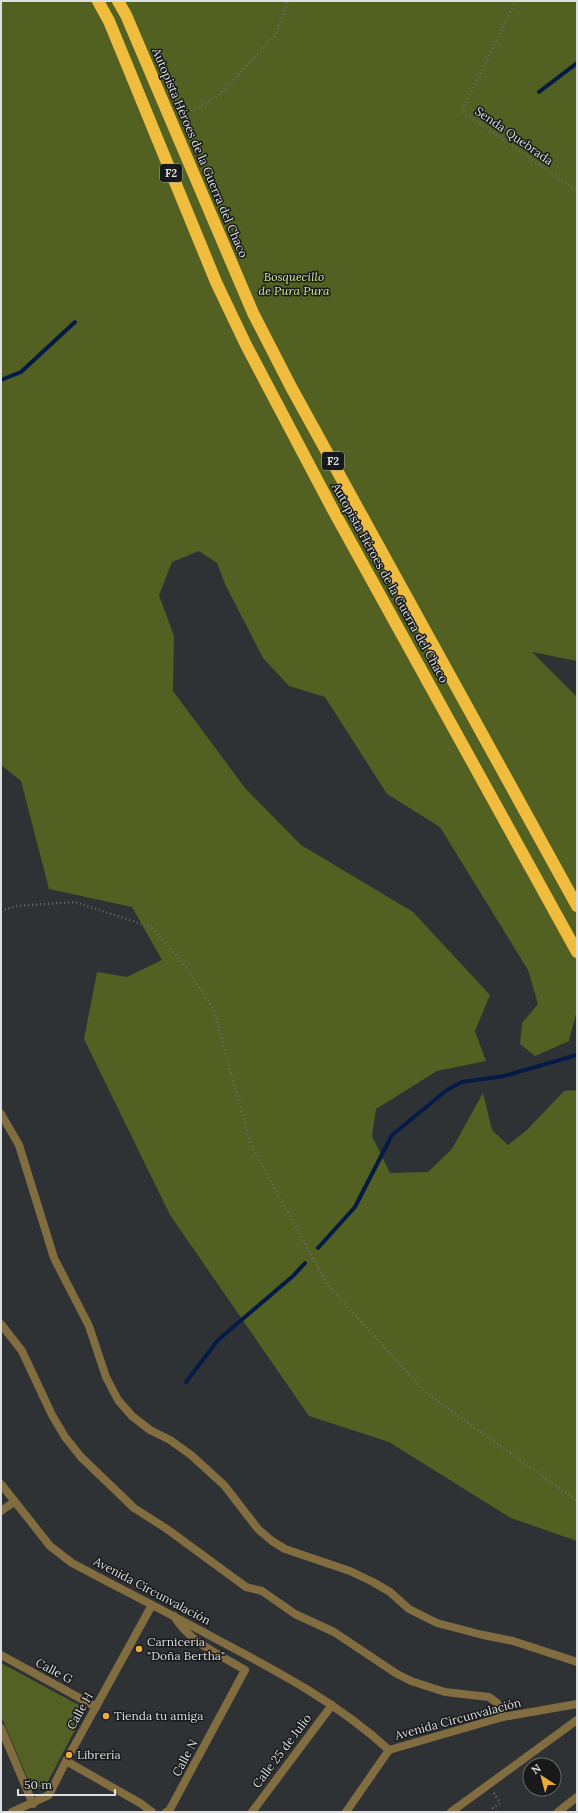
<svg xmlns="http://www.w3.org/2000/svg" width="578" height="1813" font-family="Lora,serif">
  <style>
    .green { fill: #536125 }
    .forest { fill: #526021 }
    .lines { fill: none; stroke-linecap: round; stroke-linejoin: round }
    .stream { stroke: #051b47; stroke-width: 4 }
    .path { stroke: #6c6f70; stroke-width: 2.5; stroke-dasharray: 1 3; stroke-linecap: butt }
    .minor { stroke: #816d40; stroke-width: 8 }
    .motorway { stroke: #f0bc3e; stroke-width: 12 }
    .poi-dot { fill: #ebaa39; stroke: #18191a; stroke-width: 1.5 }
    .labels { text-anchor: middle; stroke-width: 3; stroke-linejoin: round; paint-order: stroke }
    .shield { fill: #18191a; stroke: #a2a4a5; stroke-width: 1 }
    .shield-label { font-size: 11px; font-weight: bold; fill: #dddfe0 }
    .street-label { font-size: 12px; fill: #dddfe0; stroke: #18191a }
    .park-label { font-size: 12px; font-style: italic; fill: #d6ed92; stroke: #18191a }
    .poi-label { font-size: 12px; fill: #dddfe0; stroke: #18191a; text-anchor: start }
  </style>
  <rect width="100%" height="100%" fill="#2f3234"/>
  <path class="green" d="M1 1663 86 1709 45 1787 32 1789 1 1716Z"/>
  <path class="forest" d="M1 1H577V661L532 652 577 697V1010L569 1041 535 1056 520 1044 522 1023 538 1004 528 970 440 827 387 794 325 697 289 686 263 658 225 584 217 563 199 551 172 562 159 595 174 636 173 691 245 788 301 845 413 912 490 995 475 1031 486 1061 437 1071 376 1109 372 1136 390 1173 428 1172 452 1149 483 1093 492 1130 508 1145 527 1130 564 1091 577 1090V1541L511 1518 389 1442 309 1416 170 1215 84 1039 97 972 127 977 162 960 132 907 49 889 21 781 1 765Z"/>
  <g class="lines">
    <g class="stream">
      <path d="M539 92 577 63"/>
      <path d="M1 380 21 372 75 322"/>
      <path d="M318 1248 355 1207 392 1135 447 1090 462 1082 504 1076 577 1055"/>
      <path d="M186 1382 218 1340 293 1276 305 1263"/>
    </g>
    <g class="path">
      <path d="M516 1 462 111 577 191"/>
      <path d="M181 117 219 95 276 35 288 1"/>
      <path d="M1 911 16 906 75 902 151 927 181 961 213 1008 251 1145 327 1284 425 1392 577 1501"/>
      <path d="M494 1793 500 1803 493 1808 496 1812"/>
    </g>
    <g class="minor">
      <path d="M1 1114 19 1145 54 1258 89 1326 106 1377 118 1400 132 1416 150 1430 170 1440 191 1455 224 1485 258 1529 272 1541 285 1549 350 1571 373 1582 390 1592 409 1609 437 1623 483 1635 513 1641 577 1662"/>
      <path d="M1 1324 22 1351 52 1415 65 1437 81 1457 134 1508 167 1529 246 1587 262 1591 295 1614 334 1632 397 1674 411 1681 445 1692 489 1697 497 1703 503 1717"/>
      <path d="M1 1484 50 1546 72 1563C121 1589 170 1614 218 1640 279 1672 339 1704 389 1750"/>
      <path d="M1 1511 14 1502"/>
      <path d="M1 1655 96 1707"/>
      <path d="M1 1728 33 1804"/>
      <path d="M389 1750 503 1717 577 1704"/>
      <path d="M66 1761 140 1803 152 1812"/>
      <path d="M12 1812 49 1795 66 1761 152 1605"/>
      <path d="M166 1812 169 1811 245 1670C220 1655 189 1642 174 1616"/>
      <path d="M252 1812 332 1705"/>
      <path d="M346 1812 389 1750"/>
      <path d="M451 1812 577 1720"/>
      <path d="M558 1812 577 1797"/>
    </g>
    <g class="motorway">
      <path d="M98 1 109 21 216 282 246 345 333 510 577 952"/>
      <path d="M118 1 126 15 253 313 291 387 577 906"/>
    </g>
  </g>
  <g class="poi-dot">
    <circle cx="139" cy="1649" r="4"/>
    <circle cx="106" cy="1716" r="4"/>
    <circle cx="69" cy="1755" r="4"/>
  </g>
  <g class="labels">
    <g class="shield">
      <rect x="160" y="164" width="22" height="18" rx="3"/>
      <rect x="322" y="452" width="22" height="18" rx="3"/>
    </g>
    <g class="shield-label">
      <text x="171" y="177">F2</text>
      <text x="333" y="465">F2</text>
    </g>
    <g class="street-label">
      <text transform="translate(514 136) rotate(35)" y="4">Senda Quebrada</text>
      <text transform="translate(200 153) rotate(67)" y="4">Autopista Héroes de la Guerra del Chaco</text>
      <text transform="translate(390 583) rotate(61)" y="4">Autopista Héroes de la Guerra del Chaco</text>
      <text transform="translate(152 1591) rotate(28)" y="4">Avenida Circunvalación</text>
      <text transform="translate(54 1671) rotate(28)" y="4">Calle G</text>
      <text transform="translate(80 1711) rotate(-61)" y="4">Calle H</text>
      <text transform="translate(458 1719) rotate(-15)" y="4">Avenida Circunvalación</text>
      <text transform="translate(282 1751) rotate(-53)" y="4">Calle 25 de Julio</text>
      <text transform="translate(185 1758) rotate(-62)" y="4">Calle N</text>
    </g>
    <g class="park-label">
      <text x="294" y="281">Bosquecillo<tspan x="294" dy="14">de Pura Pura</tspan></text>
    </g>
    <g class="poi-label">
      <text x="147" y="1646">Carniceria<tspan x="147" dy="14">"Doña Bertha"</tspan></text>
      <text x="114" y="1720">Tienda tu amiga</text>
      <text x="77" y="1759">Librería</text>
    </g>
  </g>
  <rect width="578" height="1813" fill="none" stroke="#dddfe0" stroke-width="4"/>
  <g transform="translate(542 1777) rotate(324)"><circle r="19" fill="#18191a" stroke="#676869"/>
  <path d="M0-3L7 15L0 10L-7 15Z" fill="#ebaa39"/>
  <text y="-6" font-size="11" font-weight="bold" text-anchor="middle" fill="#dddfe0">N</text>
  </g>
  <path d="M18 1789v6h97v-6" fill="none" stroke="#dddfe0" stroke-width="2"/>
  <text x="24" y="1789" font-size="12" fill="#dddfe0" stroke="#18191a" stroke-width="3" paint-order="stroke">50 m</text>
</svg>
